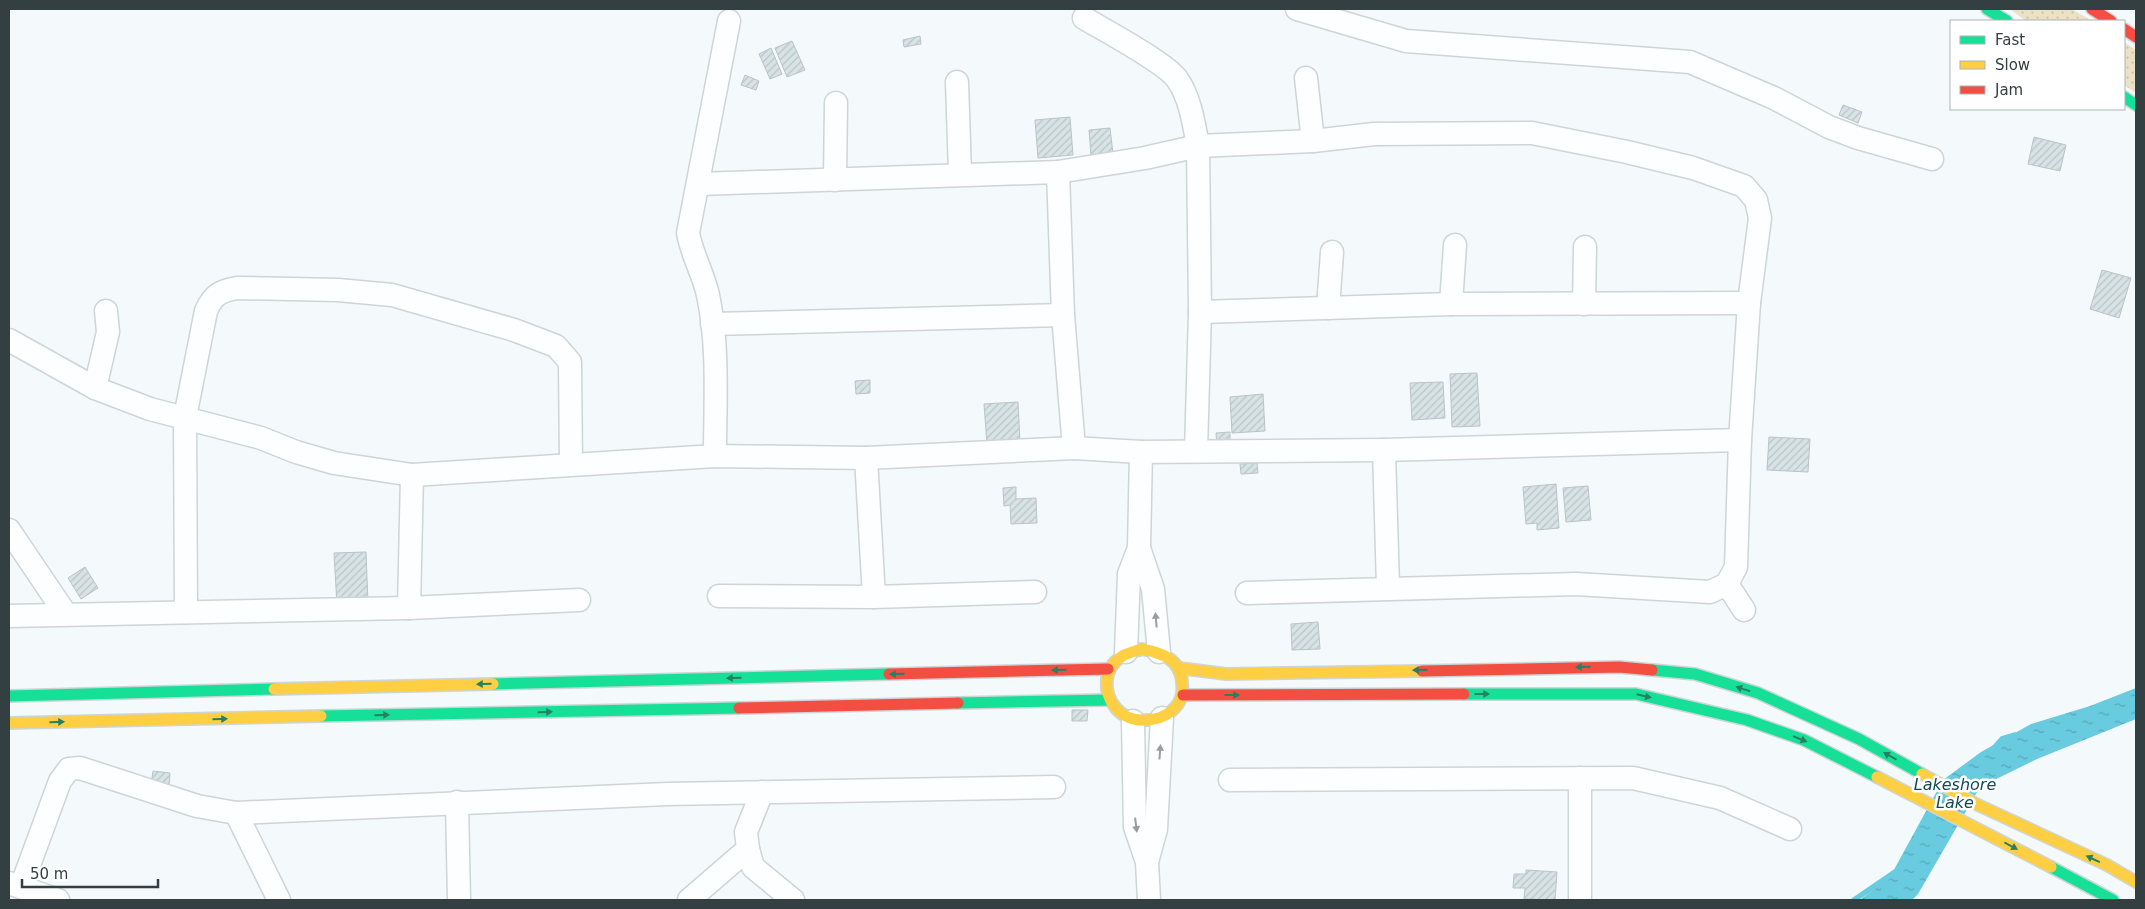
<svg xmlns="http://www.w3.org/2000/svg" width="2145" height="909" font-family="'DejaVu Sans',sans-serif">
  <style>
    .grass { fill: url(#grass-dots) }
    .water { fill: url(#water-ripples) }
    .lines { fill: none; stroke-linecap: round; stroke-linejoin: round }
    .stream { stroke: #69cbdf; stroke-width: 5.5 }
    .building { fill: url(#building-hatch); stroke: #bbc3c5 }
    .street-casing { stroke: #cdd5d7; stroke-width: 25 }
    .fast-casing { stroke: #cdd5d7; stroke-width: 14 }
    .slow-casing { stroke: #cdd5d7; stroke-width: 14 }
    .jam-casing { stroke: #cdd5d7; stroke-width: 14 }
    .street { stroke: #fdfeff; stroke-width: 22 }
    .fast { stroke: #16e098; stroke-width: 11 }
    .slow { stroke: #ffcf43; stroke-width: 11 }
    .jam { stroke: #f24e42; stroke-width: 11 }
    .oneway { fill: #989ea0 }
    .oneway2 { fill: #277f64 }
    .labels { text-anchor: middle; stroke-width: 5; stroke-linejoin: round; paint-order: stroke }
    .water-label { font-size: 16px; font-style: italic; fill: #124b56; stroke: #fff }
  </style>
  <defs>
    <pattern id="grass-dots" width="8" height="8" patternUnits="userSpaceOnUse" patternTransform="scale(1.25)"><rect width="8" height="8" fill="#ece1c5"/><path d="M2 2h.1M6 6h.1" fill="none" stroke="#cbc2aa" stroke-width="1.8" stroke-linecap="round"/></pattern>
    <pattern id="water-ripples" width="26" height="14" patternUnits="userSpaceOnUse" patternTransform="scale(1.25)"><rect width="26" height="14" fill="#69cbdf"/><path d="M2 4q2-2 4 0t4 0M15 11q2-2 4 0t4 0" fill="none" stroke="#57a6b6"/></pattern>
    <pattern id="building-hatch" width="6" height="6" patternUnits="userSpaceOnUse" patternTransform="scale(1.25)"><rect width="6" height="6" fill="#d8e3e6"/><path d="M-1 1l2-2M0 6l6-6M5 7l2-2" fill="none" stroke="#bac4c6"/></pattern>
  </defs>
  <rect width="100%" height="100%" fill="#f4fafc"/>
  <g class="grass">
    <path d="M2010 9H2072L2092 21H2026Z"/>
    <path d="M2124 42 2136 50V93L2124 85Z"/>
  </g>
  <path class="water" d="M2136 688V719L2037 759 1980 787 1918 894 1912 900H1860L1890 877 1943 780 1981 752 2031 724 2090 706Z"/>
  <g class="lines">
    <g class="stream">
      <path d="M1994 748 2002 739 2015 735"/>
      <path d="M1854 900 1895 872"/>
    </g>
  </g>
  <g class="building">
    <path d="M920 36 921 44 904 47 903 40Z"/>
    <path d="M792 41 805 70 787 77 775 48Z"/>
    <path d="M771 48 782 74 770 79 759 54Z"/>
    <path d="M745 75 759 81 756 90 741 85Z"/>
    <path d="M1843 105 1862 112 1858 123 1839 115Z"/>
    <path d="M1070 117 1073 155 1038 158 1035 120Z"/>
    <path d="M1110 128 1113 154 1091 156 1089 130Z"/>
    <path d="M2034 137 2066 145 2060 171 2028 164Z"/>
    <path d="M2102 270 2131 278 2119 318 2090 309Z"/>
    <path d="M1477 373 1480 426 1452 427 1450 374Z"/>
    <path d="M870 380V393L856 394 855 381Z"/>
    <path d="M1443 382 1445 418 1412 420 1410 383Z"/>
    <path d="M1263 394 1265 431 1232 433 1230 397Z"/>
    <path d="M1018 402 1020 443 987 445 984 404Z"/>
    <path d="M1230 432V445L1217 446 1216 433Z"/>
    <path d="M1769 437 1810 439 1808 472 1767 470Z"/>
    <path d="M1257 463 1258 473 1241 474 1240 464Z"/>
    <path d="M1556 484 1559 528 1537 530V523L1526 524 1523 487Z"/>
    <path d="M1588 486 1591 520 1566 522 1563 488Z"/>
    <path d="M1016 487V499L1036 498 1037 523 1011 524 1010 505 1004 506 1003 488Z"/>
    <path d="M366 552 368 603 337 605 334 553Z"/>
    <path d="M85 567 98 588 81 599 68 578Z"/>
    <path d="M1318 622 1320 649 1292 650 1291 624Z"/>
    <path d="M1072 710H1088L1087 721H1072Z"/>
    <path d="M153 771 170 773 169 787 151 785Z"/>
    <path d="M1526 870 1557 872 1555 900 1524 899 1525 888H1513L1514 874H1526Z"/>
  </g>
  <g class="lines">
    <g class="street-casing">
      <g id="street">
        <path d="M1297 9 1406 41 1690 62 1774 98 1829 127 1858 138 1932 159"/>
        <path d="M1084 18C1104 30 1166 63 1177 79 1190 97 1194 124 1198 146L1200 312 1196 451"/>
        <path d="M1306 78 1313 141"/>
        <path d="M957 82 960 174"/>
        <path d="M1058 172 1063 315 1074 448"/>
        <path d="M835 180 836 103"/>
        <path d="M699 184 1058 172 1145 158 1198 146 1313 141 1374 134 1532 133 1627 152 1693 168 1744 186 1756 200 1760 218 1749 303 1740 440 1736 567 1727 584 1710 592 1576 584 1247 593"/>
        <path d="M1451 304 1455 245"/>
        <path d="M1584 304 1585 247"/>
        <path d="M1328 308 1332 252"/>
        <path d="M1200 312 1451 304 1749 303"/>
        <path d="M712 324 1063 315"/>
        <path d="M9 340 95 388 150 409 261 438 296 452 334 463 412 475 715 456 866 458 1074 448 1141 452 1384 450 1740 440"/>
        <path d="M95 388 108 332 106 311"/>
        <path d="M1384 450 1388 587"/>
        <path d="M715 456C715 403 719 347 708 295 703 273 692 255 688 233L729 21"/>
        <path d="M866 458 874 597"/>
        <path d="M9 530 65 613"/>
        <path d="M1139 548 1153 589 1159 652"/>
        <path d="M1727 584 1744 610"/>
        <path d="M719 596 874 597 1035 592"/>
        <path d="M409 608 412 475"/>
        <path d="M186 612 185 417 206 311C213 295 220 291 237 288L338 290 392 295 514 330 556 346 570 362 571 464"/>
        <path d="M9 616 409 608 579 600"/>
        <path d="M1126 652 1129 574 1139 548 1141 452"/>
        <path d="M1133 721 1135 827 1147 862 1149 900"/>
        <path d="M1230 780 1633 778 1720 798 1790 829"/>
        <path d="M457 802 459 900"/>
        <path d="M236 813 279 900"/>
        <path d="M748 849 753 867 793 900"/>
        <path d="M1147 862 1156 829 1162 718"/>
        <path d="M9 883 58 900"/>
        <path d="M21 887 60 781 69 769 80 768 197 806 236 813 667 794 1054 787"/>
        <path d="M689 900 748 849 746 832 762 792"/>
        <path d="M1580 900V778"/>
      </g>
    </g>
    <g class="fast-casing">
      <g id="fast">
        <path d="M1987 9 2007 21"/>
        <path d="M2124 97 2136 105"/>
        <path d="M1652 670 1695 674 1758 693 1859 739 1922 774"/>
        <path d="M493 684 889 674"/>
        <path d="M1464 694H1636L1747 720 1804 740 1877 777"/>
        <path d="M9 696 274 689"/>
        <path d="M958 703 1108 700"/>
        <path d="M321 716 739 708"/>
        <path d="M2051 867 2113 900"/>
      </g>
    </g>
    <g class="slow-casing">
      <g id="slow">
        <path d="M1142 649C1162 653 1180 659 1182 682 1183 689 1182 698 1178 704 1164 724 1129 726 1115 707 1103 692 1103 669 1121 657 1126 653 1136 651 1142 649Z"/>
        <path d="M1179 668 1226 674 1422 671"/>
        <path d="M274 689 493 684"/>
        <path d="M9 723 321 716"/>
        <path d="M1922 774 1978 805 2107 865 2136 882"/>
        <path d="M1877 777 2051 867"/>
      </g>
    </g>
    <g class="jam-casing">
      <g id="jam">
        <path d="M2092 9 2111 21"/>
        <path d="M2124 29 2136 37"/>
        <path d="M1422 671 1619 667 1652 670"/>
        <path d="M889 674 1108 669"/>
        <path d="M1183 695 1464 694"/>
        <path d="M739 708 958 703"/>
      </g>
    </g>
    <use href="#street" class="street"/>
    <use href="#fast" class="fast"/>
    <use href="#slow" class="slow"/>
    <use href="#jam" class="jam"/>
  </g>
  <defs><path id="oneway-solid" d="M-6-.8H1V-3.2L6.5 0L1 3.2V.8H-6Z" transform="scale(1.25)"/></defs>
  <g class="oneway">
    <use href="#oneway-solid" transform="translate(1156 620) rotate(-95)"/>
    <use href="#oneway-solid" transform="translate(1160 752) rotate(-86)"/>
    <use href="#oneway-solid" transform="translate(1136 825) rotate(83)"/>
  </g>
  <g class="oneway2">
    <use href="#oneway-solid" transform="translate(1583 667) rotate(179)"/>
    <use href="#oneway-solid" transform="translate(1059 670) rotate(179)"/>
    <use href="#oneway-solid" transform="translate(1420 670) rotate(179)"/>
    <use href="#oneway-solid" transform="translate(897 674) rotate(179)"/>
    <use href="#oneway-solid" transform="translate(734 678) rotate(179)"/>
    <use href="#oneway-solid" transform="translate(484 684) rotate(179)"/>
    <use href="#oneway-solid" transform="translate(1743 689) rotate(-162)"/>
    <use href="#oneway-solid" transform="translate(1482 694)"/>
    <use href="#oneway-solid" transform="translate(1232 695)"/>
    <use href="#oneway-solid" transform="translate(1644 696) rotate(13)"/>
    <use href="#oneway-solid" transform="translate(545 712) rotate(-1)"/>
    <use href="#oneway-solid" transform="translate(382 715) rotate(-1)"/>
    <use href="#oneway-solid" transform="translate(220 719) rotate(-1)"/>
    <use href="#oneway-solid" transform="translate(57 722) rotate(-1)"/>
    <use href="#oneway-solid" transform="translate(1800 739) rotate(22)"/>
    <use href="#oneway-solid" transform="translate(1890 756) rotate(-151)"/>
    <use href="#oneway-solid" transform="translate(2011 846) rotate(28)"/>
    <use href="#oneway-solid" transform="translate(2093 859) rotate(-155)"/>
  </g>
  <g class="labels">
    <g class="water-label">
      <text x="1955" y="790">Lakeshore<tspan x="1955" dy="18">Lake</tspan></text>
    </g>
  </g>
  <rect width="2145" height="909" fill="none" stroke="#333f41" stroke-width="20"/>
  <rect x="1950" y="20" width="175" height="90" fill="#ffffff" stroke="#adb2b3"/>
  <rect x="1960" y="36" width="25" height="8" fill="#16e098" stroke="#adb2b3"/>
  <text x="1995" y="45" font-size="15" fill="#333f41">Fast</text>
  <rect x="1960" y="61" width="25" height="8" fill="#ffcf43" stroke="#adb2b3"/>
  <text x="1995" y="70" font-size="15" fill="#333f41">Slow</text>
  <rect x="1960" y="86" width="25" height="8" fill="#f24e42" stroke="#adb2b3"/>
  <text x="1995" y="95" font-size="15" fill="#333f41">Jam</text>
  <path d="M22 879v8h136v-8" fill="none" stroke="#333f41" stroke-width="2.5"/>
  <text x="30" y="879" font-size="15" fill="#333f41" stroke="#ffffff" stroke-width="4" paint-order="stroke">50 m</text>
</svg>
